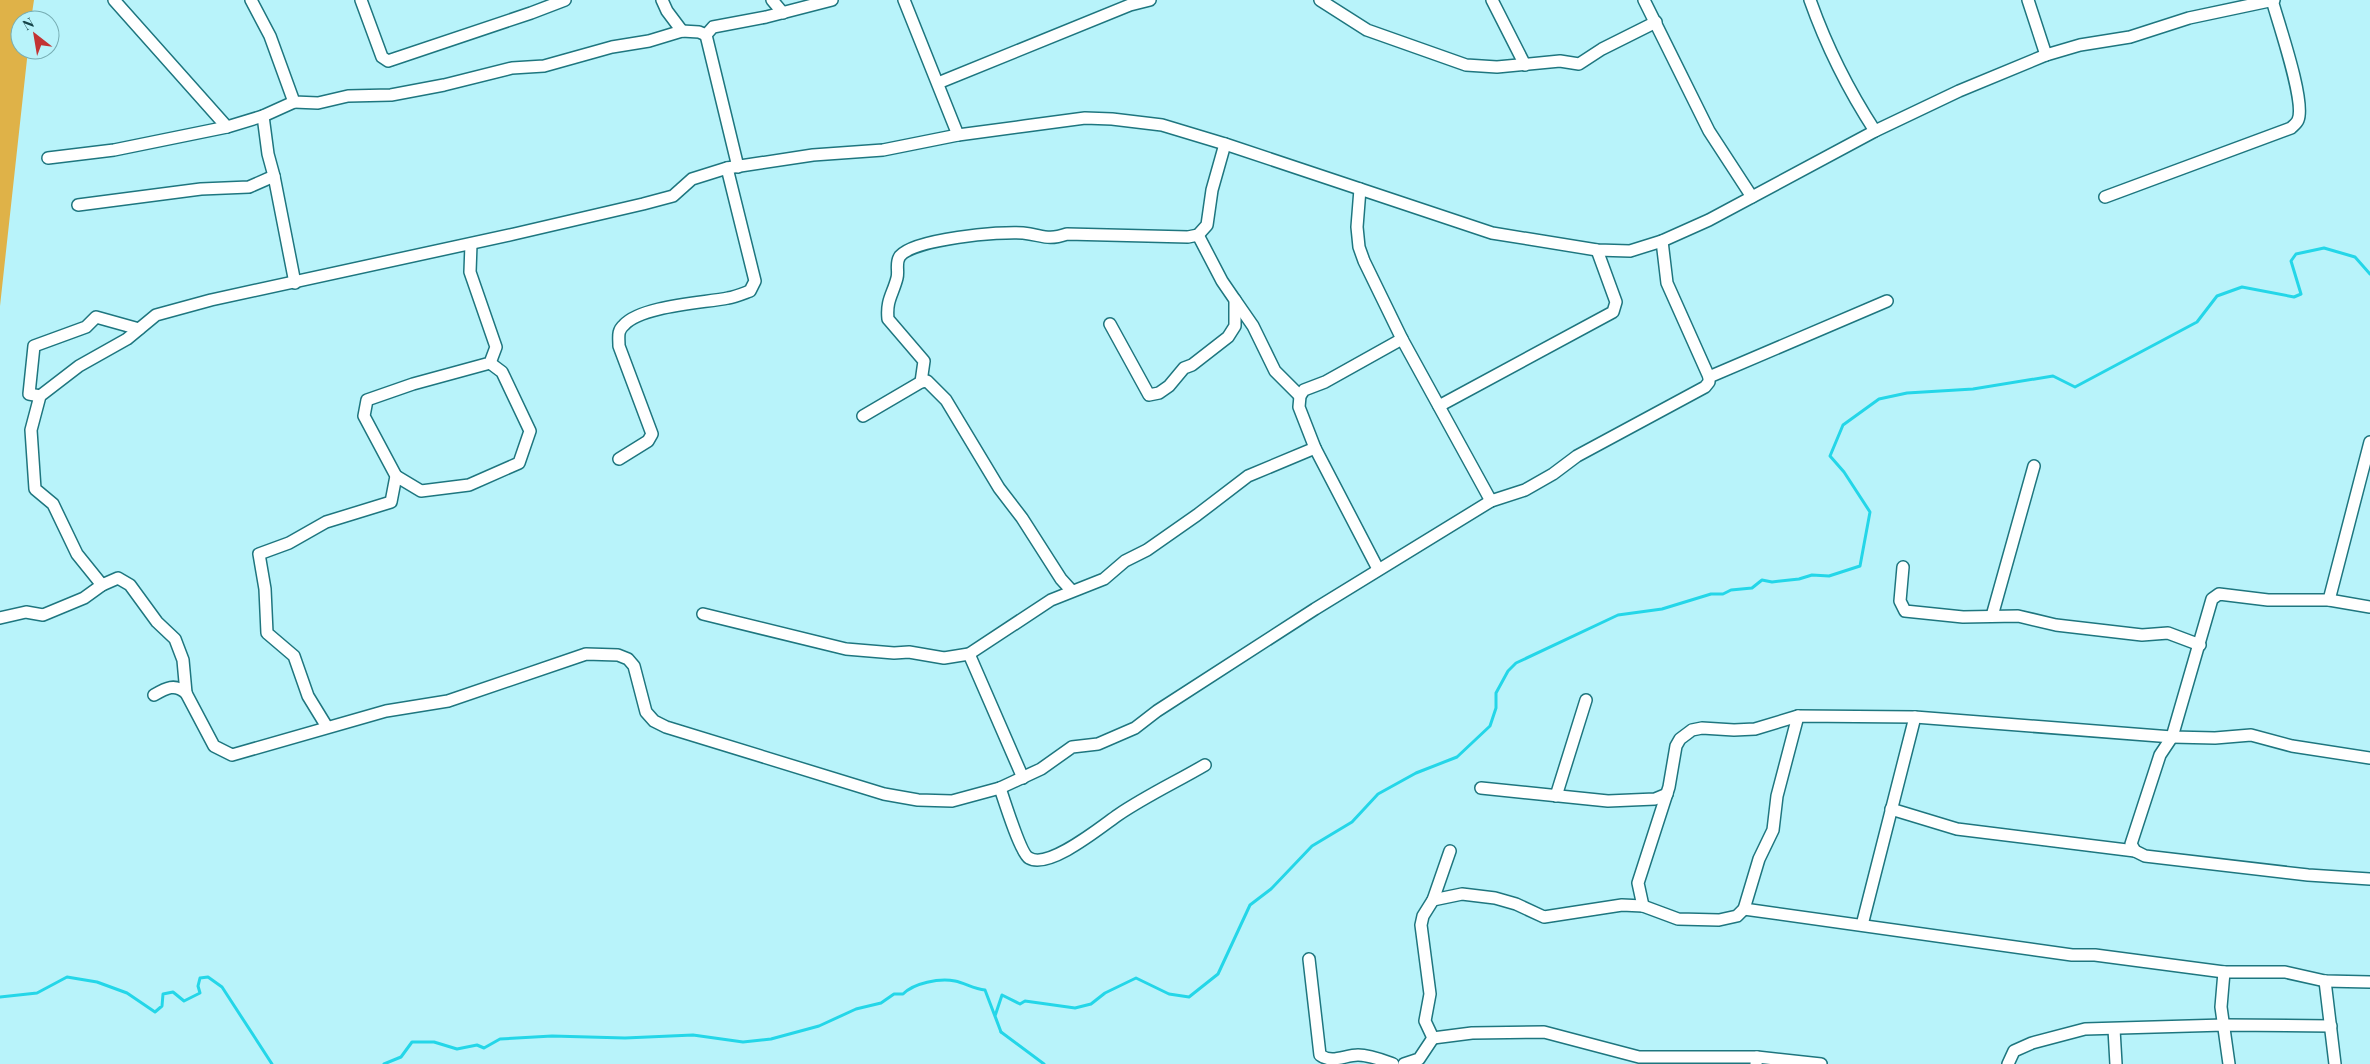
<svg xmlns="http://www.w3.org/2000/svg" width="2370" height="1064" font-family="'Playfair Display',serif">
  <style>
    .forest { fill: #dfb248 }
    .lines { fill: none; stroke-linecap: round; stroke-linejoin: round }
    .stream { stroke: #24d6e8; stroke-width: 3 }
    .minor-casing { stroke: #1e767f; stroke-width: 14 }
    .minor { stroke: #fff; stroke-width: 11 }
  </style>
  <rect width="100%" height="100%" fill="#b8f3fa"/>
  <path class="forest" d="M0 0H34L31 20H20V50H28L0 306Z"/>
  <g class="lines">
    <g class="stream">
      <path d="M0 997 37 993 67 977 97 982 127 993 155 1012 162 1006 163 994 173 992 184 1001 200 993 198 986 200 978 208 977 222 987 272 1064"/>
      <path d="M1001 1032 1044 1064"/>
      <path d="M384 1064 401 1057 412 1042H434L457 1049 477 1045 484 1048 500 1039 552 1036 625 1038 693 1035 743 1042 771 1039 819 1026 856 1009 881 1003 894 994H903C914 983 939 978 955 981 965 983 974 989 985 990L1001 1032 995 1016 1002 995 1020 1004 1025 1001 1075 1008 1091 1004 1105 993 1136 978 1169 994 1189 997 1218 974 1250 905 1271 889 1312 846 1352 822 1378 794 1416 773 1457 757 1490 726 1496 708V693L1508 671 1516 663 1618 615 1662 609 1711 594H1723L1731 590 1752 588 1762 580 1772 582 1799 579 1812 575 1829 576 1860 566 1870 512 1844 472 1830 456 1843 425 1879 399 1907 393 1973 389 2053 376 2075 387 2197 322 2217 296 2242 287 2294 297 2301 294 2291 261 2296 254 2324 248 2355 257 2370 274"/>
    </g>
    <g class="minor-casing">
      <g id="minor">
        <path d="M114 0 227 127 263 116 294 102"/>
        <path d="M251 0 270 36 294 102 318 103 348 96 391 95 444 85 512 68 544 66 612 47 649 41 682 31 699 32 706 35"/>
        <path d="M361 0 382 57 388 61 531 13 565 0"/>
        <path d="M662 0 667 11 682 31"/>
        <path d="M772 0 783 13"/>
        <path d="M904 0 958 135"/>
        <path d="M1320 0 1367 30 1466 65 1497 67 1560 61 1579 64 1602 49 1656 22"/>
        <path d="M1492 0 1525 65"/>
        <path d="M1644 0 1709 131 1752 197"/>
        <path d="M1810 0C1827 48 1847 88 1875 131"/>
        <path d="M2028 0 2046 55"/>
        <path d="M938 83 1130 5 1150 0"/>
        <path d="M48 158 114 150 227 127"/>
        <path d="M738 167 706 35 713 27 766 17 832 0"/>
        <path d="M274 176 295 283"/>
        <path d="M1360 189 1357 227 1359 247 1364 261 1402 339 1491 501"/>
        <path d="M2105 197 2291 128C2293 126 2297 123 2298 120 2306 102 2278 22 2272 0"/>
        <path d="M78 205 201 189 249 187 274 176 268 154 263 116"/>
        <path d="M1235 300 1253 326 1275 371 1300 396"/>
        <path d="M1110 324 1149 395 1159 393 1169 386 1184 368 1192 365 1228 337 1235 326V300L1222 281 1198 235"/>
        <path d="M1709 377 1887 301"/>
        <path d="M921 382 924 361 888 319C886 300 893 294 897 278 899 271 895 263 900 256 914 239 1000 231 1023 233 1043 235 1046 241 1067 234L1188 237 1198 235 1207 225 1212 190 1225 144"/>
        <path d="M40 396 29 394 34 346 86 327 96 317 139 329"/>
        <path d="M1439 406 1613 312 1616 302 1597 250"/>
        <path d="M863 416 921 382 927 381 946 400 999 488 1022 518 1061 579 1071 590"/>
        <path d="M619 459 648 441 652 434 619 346C619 337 617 331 624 325 641 306 702 303 728 298 735 297 742 294 750 291L755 281 727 168"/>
        <path d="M396 476 421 491 469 485 519 463 530 431 502 372 490 363"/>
        <path d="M1903 567 1900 601 1905 611 1963 617 2018 616 2056 625 2142 635 2168 633 2200 645"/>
        <path d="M1378 569 1315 448 1299 407 1300 396 1304 390 1325 382 1402 339"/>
        <path d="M102 585 77 554 53 504 35 489 31 430 40 396 79 366 127 339 156 315 211 300 514 234 643 204 673 196 692 179 727 168 813 155 883 150 958 135 1025 126 1085 118 1112 119 1162 125 1225 144 1492 233 1597 250 1630 251 1662 241 1709 220 1875 131 1959 91 2046 55 2080 45 2130 37 2189 18 2274 0"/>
        <path d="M2329 600 2370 442"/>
        <path d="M2370 607 2329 600H2268L2219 594 2212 599 2172 737 2160 755 2131 844 2135 851 2145 856 2308 875 2370 879"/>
        <path d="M703 614 846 649 894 653 909 652 944 658 969 654 1051 600 1104 579 1125 561 1147 550 1197 515 1248 476 1315 448"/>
        <path d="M1992 616 2034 466"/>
        <path d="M0 618 26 612 43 615 84 598 102 585 118 578 130 585 157 622 175 639 183 660 186 693"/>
        <path d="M969 654 1023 778"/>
        <path d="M154 695C166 688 175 683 186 693L214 746 232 755 386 711 448 701 586 654 618 655 628 659 634 666 646 712 654 721 666 727 884 794 918 800 952 801 1000 788 1041 769 1072 747 1098 744 1135 728 1157 711 1315 609 1491 501 1525 490 1553 474 1577 456 1705 387 1709 382V377L1667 283 1662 241"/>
        <path d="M327 727 308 696 294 656 267 633 265 589 259 554 289 543 326 522 391 502 396 476 364 416 367 400 413 384 490 363 496 347 470 272 471 244"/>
        <path d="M1000 788C1004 800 1021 854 1029 858 1049 870 1102 826 1118 815 1146 796 1176 782 1205 765"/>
        <path d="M1481 788 1608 801 1655 799 1667 794"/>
        <path d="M1556 796 1586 700"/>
        <path d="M1891 809 1957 829 2135 851"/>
        <path d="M1450 851 1433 900 1423 916 1421 925 1430 994 1425 1021 1433 1038 1472 1033 1544 1032 1639 1057H1757L1756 1064"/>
        <path d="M1433 900 1462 894 1495 898 1516 904 1544 917 1622 905 1643 906 1678 919 1719 920 1737 916 1744 909 1759 859 1773 830 1777 796 1798 716"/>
        <path d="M1643 906 1638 883 1669 787 1676 746 1680 739 1692 730 1702 728 1734 730 1755 729 1798 716 1915 717 2172 737 2215 738 2251 735 2292 746 2370 758"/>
        <path d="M1744 909 2072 955H2095L2224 972H2285L2325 981 2370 982"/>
        <path d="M1862 925 1915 717"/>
        <path d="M1309 959 1320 1055C1332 1064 1345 1055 1358 1055 1370 1055 1382 1060 1393 1064"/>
        <path d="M2224 972 2221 1007 2229 1064"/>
        <path d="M2325 981 2335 1064"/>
        <path d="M2114 1029 2116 1064"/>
        <path d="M1757 1057 1821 1064"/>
        <path d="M1404 1064 1419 1059 1433 1038"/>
        <path d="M2008 1064 2014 1051 2032 1043 2085 1029 2224 1025 2331 1026"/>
      </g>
    </g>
    <use href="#minor" class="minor"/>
  </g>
  <g transform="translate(35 35) rotate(329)"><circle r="24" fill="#b8f3fa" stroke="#76adb3"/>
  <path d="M0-4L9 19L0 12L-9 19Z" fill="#c23333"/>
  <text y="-8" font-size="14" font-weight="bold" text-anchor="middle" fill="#144348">N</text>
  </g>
</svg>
